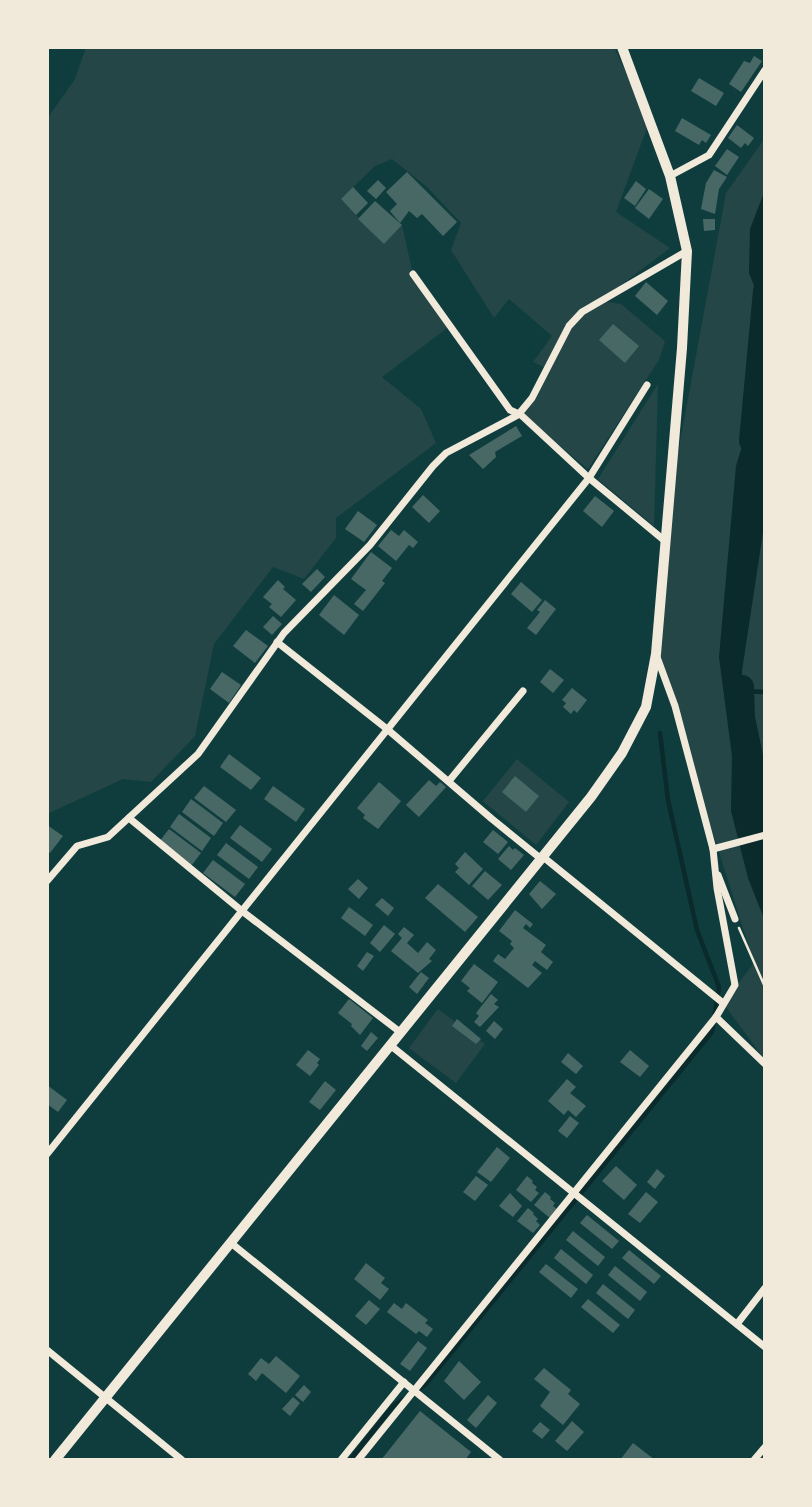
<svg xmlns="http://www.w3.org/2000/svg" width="812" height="1507" font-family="'Fira Sans Condensed',sans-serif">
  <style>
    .green { fill: #244646 }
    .water { fill: #0a2a2b }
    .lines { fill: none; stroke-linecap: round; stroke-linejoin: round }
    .stream { stroke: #0a2a2b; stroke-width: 4.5 }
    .river { stroke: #0a2a2b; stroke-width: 24 }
    .building { fill: #486865 }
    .path { stroke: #f1e9da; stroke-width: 2.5 }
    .minor { stroke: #f1e9da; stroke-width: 7 }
    .secondary { stroke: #f1e9da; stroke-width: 10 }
  </style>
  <rect width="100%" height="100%" fill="#0f3d3e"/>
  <g class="green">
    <path d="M86 47H614L649 122 616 212 670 248 600 301 621 304 665 341 659 360 588 469 521 415 546 368 533 362 552 336 509 299 494 318 451 250 461 223 427 187 392 159 375 166 341 199 384 244 402 225 413 274 450 326 382 377 421 409 436 443 336 518V538L304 579 273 567 214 644 195 736 151 782 123 779 47 814V119L75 79Z"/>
    <path d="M765 138V1060L723 1003 754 963 660 665 668 507 726 193Z"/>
    <path d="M658 384 654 526 598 479Z"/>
    <path d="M517 759 569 802 536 845 483 801Z"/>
    <path d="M438 1009 485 1044 456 1083 409 1048Z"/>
  </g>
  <path class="water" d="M765 190V519L742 671 743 718 753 767 765 793V921L748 878 731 811 732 756 719 657 736 466 754 407 763 308 749 273 750 229Z"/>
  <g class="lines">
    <g class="stream">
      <path d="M743 691 765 692"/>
      <path d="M416 1391 425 1385 712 1032 719 987 697 930 668 800 660 733"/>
      <path d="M350 1460 393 1406 406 1398"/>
    </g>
    <g class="river">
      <path d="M751 441 765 291"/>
      <path d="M742 687 743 718 765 823"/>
    </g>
  </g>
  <g class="building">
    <path d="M754 56 762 61 741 92 729 84 744 61 750 63Z"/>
    <path d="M699 78 724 93 716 106 691 91Z"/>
    <path d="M682 118 711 135 706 143 702 140 699 145 675 131Z"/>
    <path d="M737 125 754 138 748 146 745 143 741 148 728 138Z"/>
    <path d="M727 149 739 157 727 175 715 166Z"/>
    <path d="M714 170 727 177 719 189 715 214 701 209 706 183Z"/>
    <path d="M407 172 457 222 443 236 422 214 417 218 409 211 400 223 390 211 397 204 386 192Z"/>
    <path d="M378 180 386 188 376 199 367 191Z"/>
    <path d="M636 181 646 189 635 206 624 198Z"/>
    <path d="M353 187 368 203 356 215 341 199Z"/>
    <path d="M649 189 663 199 649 219 635 208Z"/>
    <path d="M375 201 402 225 384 244 358 219Z"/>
    <path d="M703 219H715V230L704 231Z"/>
    <path d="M646 282 668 301 657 315 635 296Z"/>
    <path d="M613 324 639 346 625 363 599 340Z"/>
    <path d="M516 426 522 436 495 452 496 457 483 469 469 455Z"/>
    <path d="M423 495 440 511 429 523 412 507Z"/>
    <path d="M595 496 614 511 602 527 583 511Z"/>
    <path d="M358 511 377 525 364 542 345 529Z"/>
    <path d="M391 530 399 536 404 530 418 542 413 548 409 545 396 561 378 546Z"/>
    <path d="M371 552 392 568 382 581 385 583 363 611 354 604 366 590 351 579Z"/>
    <path d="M317 569 325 577 311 592 302 584Z"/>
    <path d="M278 580 285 587 283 589 296 600 281 617 269 607 272 604 263 597Z"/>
    <path d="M521 582 542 600 532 612 511 594Z"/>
    <path d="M334 595 359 615 344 635 319 615Z"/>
    <path d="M545 600 556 609 536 635 527 628 540 612 537 610Z"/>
    <path d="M273 616 282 624 272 635 263 627Z"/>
    <path d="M246 630 268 646 255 663 233 646Z"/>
    <path d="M550 669 564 680 553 693 540 682Z"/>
    <path d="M222 672 241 685 229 703 210 689Z"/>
    <path d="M572 688 587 700 577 713 574 710 571 714 563 707 566 703 562 700Z"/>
    <path d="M229 754 261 778 251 790 220 767Z"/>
    <path d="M515 776 539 796 526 812 502 792Z"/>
    <path d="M429 780 436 786 440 782 446 787 419 817 406 805Z"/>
    <path d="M379 782 401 801 378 829 363 818 365 815 357 808Z"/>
    <path d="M204 786 236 810 226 822 194 798Z"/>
    <path d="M273 786 305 809 296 822 264 799Z"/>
    <path d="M191 799 223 823 214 836 182 812Z"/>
    <path d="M179 814 211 838 202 851 170 827Z"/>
    <path d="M47 825 63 836 50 853 47 851Z"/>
    <path d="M240 825 272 849 262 862 230 838Z"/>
    <path d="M169 829 201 853 191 866 159 842Z"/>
    <path d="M493 830 508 842 498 854 483 842Z"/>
    <path d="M226 843 258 867 249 879 217 855Z"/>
    <path d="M509 846 513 850 515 848 524 855 511 870 498 859Z"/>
    <path d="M465 852 483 869 469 885 455 872 459 868 455 864Z"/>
    <path d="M213 860 245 884 235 897 203 873Z"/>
    <path d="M485 871 502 885 488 900 472 886Z"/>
    <path d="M358 879 368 888 359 899 348 889Z"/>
    <path d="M540 881 556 894 542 909 529 894Z"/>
    <path d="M438 884 478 917 465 932 425 898Z"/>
    <path d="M382 898 394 908 388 916 375 905Z"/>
    <path d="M349 907 373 925 365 936 341 918Z"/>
    <path d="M515 910 533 924 530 928 526 924 523 928 546 945 541 952 553 962 547 970 535 961 532 965 542 973 528 988 493 961 498 954 505 959 514 948 510 944 512 941 499 931Z"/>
    <path d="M384 925 395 934 380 952 370 943Z"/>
    <path d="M404 927 414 935 407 943 418 953 427 942 436 950 429 959 432 961 418 973 391 951 402 938 398 934Z"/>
    <path d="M367 952 374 956 363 971 357 966Z"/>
    <path d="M474 964 498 982 482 1003 467 991 470 988 461 981Z"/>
    <path d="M421 972 429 978 417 994 409 987Z"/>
    <path d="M491 994 498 1000 494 1004 499 1007 480 1027 474 1022 479 1016 476 1013Z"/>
    <path d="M349 999 373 1018 360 1035 351 1026 352 1024 338 1013Z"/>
    <path d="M457 1019 481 1039 476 1044 452 1026Z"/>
    <path d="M494 1021 503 1029 495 1039 486 1031Z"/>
    <path d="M371 1032 378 1038 367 1051 361 1046Z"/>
    <path d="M308 1050 320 1059 317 1063 319 1065 310 1076 296 1065Z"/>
    <path d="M630 1050 649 1066 640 1077 620 1062Z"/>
    <path d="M568 1053 583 1066 576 1074 561 1062Z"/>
    <path d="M567 1079 576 1087 570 1093 586 1106 576 1117 568 1110 564 1115 548 1101Z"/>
    <path d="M325 1081 336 1090 320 1110 309 1102Z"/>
    <path d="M47 1085 67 1100 58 1112 47 1104Z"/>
    <path d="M570 1116 579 1123 567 1138 558 1131Z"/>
    <path d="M497 1147 510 1158 491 1182 477 1172Z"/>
    <path d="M616 1166 637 1185 624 1200 602 1181Z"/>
    <path d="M657 1169 665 1176 655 1189 647 1182Z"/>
    <path d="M476 1176 488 1185 475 1201 463 1192Z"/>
    <path d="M527 1176 533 1181 532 1183 537 1187 535 1190 539 1193 531 1202 516 1190Z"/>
    <path d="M545 1192 551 1197 550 1199 555 1203 553 1206 557 1209 550 1218 534 1205Z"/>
    <path d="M646 1192 658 1202 640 1223 628 1214Z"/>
    <path d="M510 1193 522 1206 513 1217 499 1206Z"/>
    <path d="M528 1208 534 1213 533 1214 538 1219 536 1221 540 1225 533 1233 517 1221Z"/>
    <path d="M587 1215 619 1241 612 1249 580 1223Z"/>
    <path d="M573 1231 605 1257 598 1266 566 1240Z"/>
    <path d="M561 1249 593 1275 586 1284 554 1258Z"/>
    <path d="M629 1250 661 1276 654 1284 622 1258Z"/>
    <path d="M366 1263 385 1278 381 1283 389 1289 380 1300 354 1279Z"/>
    <path d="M546 1264 578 1289 571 1298 539 1272Z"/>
    <path d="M615 1266 647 1292 640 1301 608 1275Z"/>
    <path d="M603 1284 635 1310 628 1319 596 1293Z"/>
    <path d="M588 1299 620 1325 613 1333 581 1307Z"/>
    <path d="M369 1300 380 1309 366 1325 355 1316Z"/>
    <path d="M394 1303 402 1309 406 1303 428 1320 425 1323 433 1329 427 1337 419 1331 416 1334 387 1312Z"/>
    <path d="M418 1341 427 1348 410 1371 400 1364Z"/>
    <path d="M276 1356 300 1376 286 1393 262 1373 256 1381 248 1374 261 1358 269 1364Z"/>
    <path d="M459 1361 481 1382 464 1400 444 1381Z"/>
    <path d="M544 1368 571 1390 568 1394 580 1404 563 1425 540 1406 550 1392 534 1379Z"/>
    <path d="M304 1385 311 1392 303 1402 295 1395Z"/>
    <path d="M488 1395 497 1403 476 1428 467 1420Z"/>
    <path d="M293 1397 300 1403 290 1416 282 1409Z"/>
    <path d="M420 1411 471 1452 465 1460H381Z"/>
    <path d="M572 1421 584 1432 567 1451 555 1441Z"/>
    <path d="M540 1422 550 1430 542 1439 532 1431Z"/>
    <path d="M633 1443 655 1460H620Z"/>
  </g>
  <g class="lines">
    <path class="path" d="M739 928 765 987"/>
    <g class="minor">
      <path d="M670 176 709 155 765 70"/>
      <path d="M413 274 510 410 521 415 589 478 665 541"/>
      <path d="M277 642 387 729 492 819 540 858"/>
      <path d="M449 781 523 691"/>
      <path d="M129 818 242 911 400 1032"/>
      <path d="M713 849 765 835"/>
      <path d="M542 856 723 1003"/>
      <path d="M718 875 735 919"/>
      <path d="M47 881 77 846 108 837 198 754 284 633 370 545 433 466 446 453 518 415 532 398 569 326 582 312 687 251"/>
      <path d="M716 1017 765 1064"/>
      <path d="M390 1045 765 1347"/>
      <path d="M47 1154 589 478 647 385"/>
      <path d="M231 1243 500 1460"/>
      <path d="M737 1324 765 1288"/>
      <path d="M47 1350 182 1460"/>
      <path d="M341 1460 404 1382"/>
      <path d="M358 1460 716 1017 735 985 717 888 713 849 675 706 657 657"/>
      <path d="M754 1460 765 1447"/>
    </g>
    <path class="secondary" d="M55 1460 591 797 622 753 646 707 656 654 682 348 687 251 670 176 622 47"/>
  </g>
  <rect width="812" height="1507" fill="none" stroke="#f1e9da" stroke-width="98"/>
</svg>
